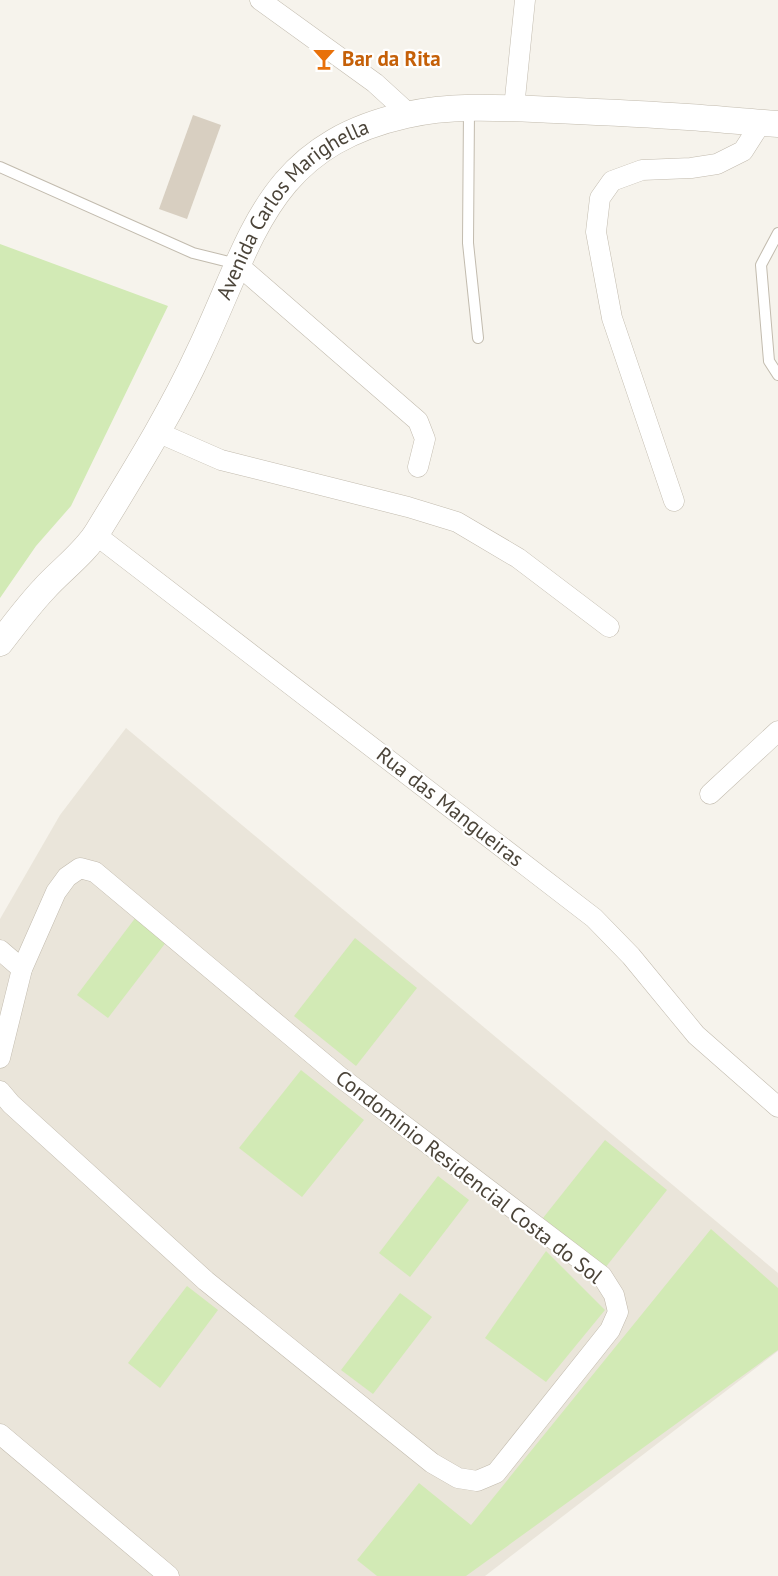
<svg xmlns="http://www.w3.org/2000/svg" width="778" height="1576" font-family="'PT Sans',sans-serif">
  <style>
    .residential { fill: #eae5da }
    .green { fill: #d2eab5 }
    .building { fill: #d8cfc1 }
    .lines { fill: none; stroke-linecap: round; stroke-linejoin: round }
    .service-casing { stroke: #c2bbae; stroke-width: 12 }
    .minor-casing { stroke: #c2bbae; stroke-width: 21 }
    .tertiary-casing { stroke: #c2bbae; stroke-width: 27 }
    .service { stroke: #fff; stroke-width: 10 }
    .minor { stroke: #fff; stroke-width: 20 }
    .tertiary { stroke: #fff; stroke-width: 26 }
    .labels { text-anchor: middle; stroke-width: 4.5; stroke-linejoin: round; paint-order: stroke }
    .food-label { font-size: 21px; font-weight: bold; fill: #c56008; stroke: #fff; text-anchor: start }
    .street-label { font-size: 21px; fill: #4b4439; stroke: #fff }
  </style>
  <rect width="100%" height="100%" fill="#f6f3ec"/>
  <path class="residential" d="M126 728 778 1273V1351L485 1576H0V919L60 815Z"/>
  <g class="green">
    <path d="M0 244 168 306 71 506 36 546 0 598Z"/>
    <path d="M136 917 167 941 108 1018 77 995Z"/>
    <path d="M355 938 417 988 356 1066 294 1016Z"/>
    <path d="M301 1070 364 1120 302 1197 239 1148Z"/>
    <path d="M605 1140 667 1190 605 1268 543 1218Z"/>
    <path d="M438 1176 469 1200 410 1277 379 1253Z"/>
    <path d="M711 1229 778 1288V1350L466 1576H377L357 1560 419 1483 471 1525Z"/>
    <path d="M546 1251 605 1310 546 1382 485 1338Z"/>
    <path d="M187 1286 218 1310 160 1388 128 1363Z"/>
    <path d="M400 1293 432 1317 373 1394 341 1370Z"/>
  </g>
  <path class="building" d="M193 115 221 125 187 219 159 209Z"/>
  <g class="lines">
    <g class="service-casing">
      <g id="service">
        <path d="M469 109 468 243 478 338"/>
        <path d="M0 167 193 253 237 264"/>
        <path d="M778 233 761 265 769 361 778 375"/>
      </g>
    </g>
    <g class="minor-casing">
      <g id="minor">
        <path d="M260 0 375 83 409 114"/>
        <path d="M514 108 525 0"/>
        <path d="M237 264 418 421 425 439 418 467"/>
        <path d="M157 432 221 460 408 507 457 522 518 558 609 627"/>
        <path d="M674 501 612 318 596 232 600 198 612 181 642 170 691 168 717 164 743 151 761 123"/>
        <path d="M96 535 594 918 631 956 696 1035 778 1107"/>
        <path d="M710 794 778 731"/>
        <path d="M0 950 22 969"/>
        <path d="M0 1058 22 969 56 892 67 877 80 868 95 872 339 1076 602 1276 614 1295 618 1312 610 1330 496 1473 477 1481 458 1478 432 1463 206 1281 11 1104 0 1091"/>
        <path d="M0 1434 169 1576"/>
      </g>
    </g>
    <g class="tertiary-casing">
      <g id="tertiary">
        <path id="s1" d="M0 643C14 625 28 606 44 589 60 571 86 552 98 531 134 472 171 413 200 350 253 238 267 146 406 115 454 104 506 108 555 110 599 112 643 114 688 117 718 119 748 122 778 124"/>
      </g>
    </g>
    <use href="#service" class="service"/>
    <use href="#minor" class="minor"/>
    <use href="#tertiary" class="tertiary"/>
  </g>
  <defs>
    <g id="bar-bare" transform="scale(1.8)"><path d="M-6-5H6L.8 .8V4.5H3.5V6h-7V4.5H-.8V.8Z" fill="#e8710a" stroke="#fff" stroke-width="2.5" paint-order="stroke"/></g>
  </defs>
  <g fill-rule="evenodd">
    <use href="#bar-bare" x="324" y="59"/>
  </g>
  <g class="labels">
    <g class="food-label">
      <text x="342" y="66">Bar da Rita</text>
    </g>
    <g class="street-label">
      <text dy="7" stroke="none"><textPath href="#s1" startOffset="530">Avenida Carlos Marighella</textPath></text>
      <text transform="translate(450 807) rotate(38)" y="7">Rua das Mangueiras</text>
      <text transform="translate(469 1177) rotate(38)" y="7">Condominio Residencial Costa do Sol</text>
    </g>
  </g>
</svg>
